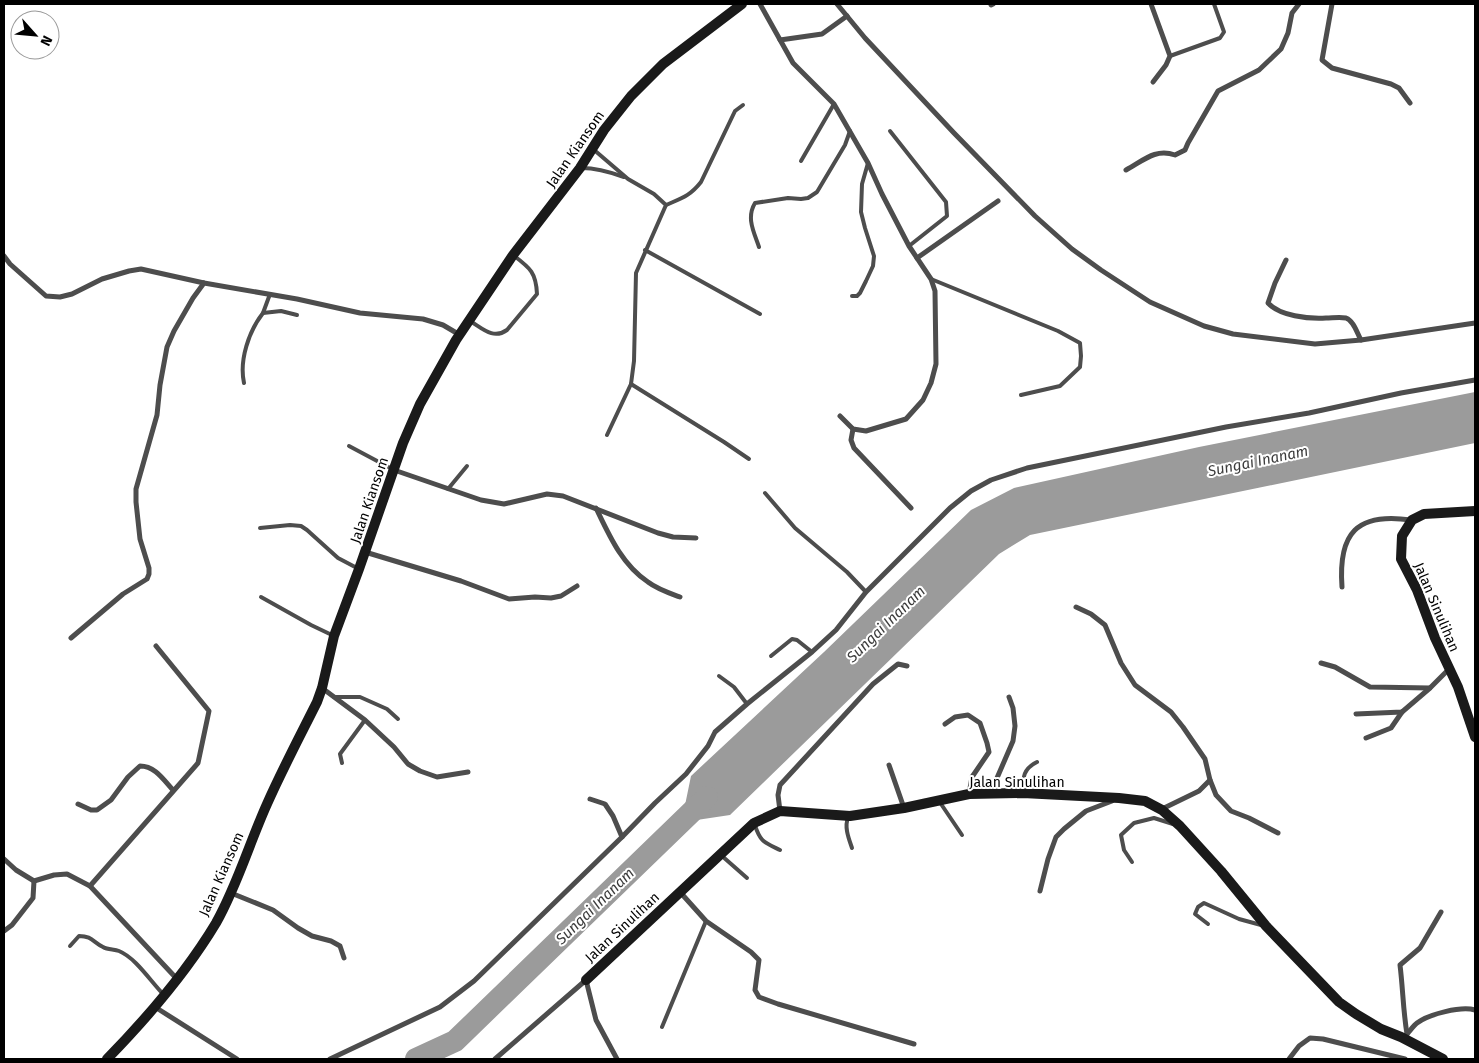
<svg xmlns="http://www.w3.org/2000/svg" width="1479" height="1063" font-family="'Fira Sans',sans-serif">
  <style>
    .water { fill: #9b9b9b }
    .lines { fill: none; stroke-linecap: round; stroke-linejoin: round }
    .river { stroke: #9b9b9b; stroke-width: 22 }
    .lane { stroke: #4d4d4d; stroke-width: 4 }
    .street { stroke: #4d4d4d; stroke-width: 5 }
    .secondary { stroke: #1a1a1a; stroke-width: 10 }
    .labels { text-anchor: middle; stroke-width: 4; stroke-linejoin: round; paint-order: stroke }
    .street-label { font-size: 14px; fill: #000; stroke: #fff }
    .water-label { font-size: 15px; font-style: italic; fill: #3c3c3c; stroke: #fff }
  </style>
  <rect width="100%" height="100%" fill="#fff"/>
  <path class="water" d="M1475 392V443L1030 535 999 554 730 815 690 821 683 815 691 776 824 652 971 510 1014 488 1199 447Z"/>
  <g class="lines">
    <path class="river" d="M416 1059 455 1041 707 797"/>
    <g class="lane">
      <path d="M1170 56 1220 38 1224 32 1214 4"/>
      <path d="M890 131 946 202 947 216 909 246"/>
      <path d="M593 149 628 179 654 194 666 205 636 273 634 361 631 384 607 435"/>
      <path d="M801 161 834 104"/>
      <path d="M582 168C597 168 610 172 624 177"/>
      <path d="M666 205C682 198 690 196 701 182L735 111 743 105"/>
      <path d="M759 247C754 232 746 218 755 203L788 198 801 199 808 198 817 192 845 145 850 131"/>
      <path d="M645 250 760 314"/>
      <path d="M931 279 1058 331 1080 343 1081 356 1080 367 1060 386 1021 395"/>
      <path d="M270 294 263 313 281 311 297 315"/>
      <path d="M852 296H857L860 293 866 281 873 266 874 256 865 228 861 212 862 184 868 163"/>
      <path d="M470 321C482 328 493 340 507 330L537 294C536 272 530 268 513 255"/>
      <path d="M244 383C239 360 249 331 263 313"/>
      <path d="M631 384 724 442 749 459"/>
      <path d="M349 446 394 470"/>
      <path d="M448 489 467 466"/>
      <path d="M765 493 795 528 847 572 866 592"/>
      <path d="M260 528 290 525 301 526 307 530 338 558 357 568"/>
      <path d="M261 597 311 625 334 636"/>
      <path d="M771 656 792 639 797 640 812 652"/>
      <path d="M719 676 734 687 747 704"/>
      <path d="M334 697H360L387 709 398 719"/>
      <path d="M342 763 340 754 365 720"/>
      <path d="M1023 791C1023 777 1023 769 1037 762"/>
      <path d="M939 801 962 835"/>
      <path d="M848 818C844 827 849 839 852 848"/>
      <path d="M755 825C760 842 765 843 780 850"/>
      <path d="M722 856 747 878"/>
      <path d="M1132 862 1124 850 1121 835 1134 823 1154 818 1173 824"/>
      <path d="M1208 924 1195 914 1198 907 1204 903 1239 919 1261 925"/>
      <path d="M70 946 79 936C92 936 93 942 103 947 108 950 114 949 119 951 136 958 151 982 164 995"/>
      <path d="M662 1027 706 921"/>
    </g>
    <g class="street">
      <path d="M760 4 793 63 834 104 868 163 882 194 909 246 931 279 935 291 936 364 931 383 923 400 906 419 866 431 853 429 840 416"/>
      <path d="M837 4 865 38 954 133 1035 216 1072 249 1101 270 1150 302 1204 326 1233 334 1315 344 1361 340 1475 323"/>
      <path d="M1151 4 1170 56 1166 65 1153 82"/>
      <path d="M1332 4 1322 60 1332 68 1391 84 1399 88 1410 103"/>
      <path d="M991 5 993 4"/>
      <path d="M780 40 822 34 847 16"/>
      <path d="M1126 170C1143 161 1155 148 1175 155L1185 150 1188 143 1218 91 1259 70 1281 49 1288 33 1292 13 1299 4"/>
      <path d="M4 256 10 264 46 296 60 297 72 294 102 279 129 271 141 269 204 283 297 299 360 313 423 319 443 325 460 335"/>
      <path d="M917 258 998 201"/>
      <path d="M1286 260 1275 283 1268 303C1280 316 1308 319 1326 318 1332 318 1340 317 1346 318 1354 321 1357 333 1361 340"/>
      <path d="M853 429 851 440 854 448 911 508"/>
      <path d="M394 470 481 500 504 504 547 494 563 496 658 533 673 537 696 538"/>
      <path d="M596 508C609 535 622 565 648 582 657 589 669 593 680 597"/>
      <path d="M365 552 461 581 509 599 535 597 551 598 561 596 577 586"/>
      <path d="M1342 587C1338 533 1357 512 1411 520"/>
      <path d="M1076 607 1091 614 1105 625 1121 663 1135 685 1171 712 1183 727 1205 759 1210 780 1199 791 1162 809"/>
      <path d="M71 638 123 594 147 579 149 574V568L140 539 136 502V489L157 415 160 385 167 347 174 331 193 298 204 283"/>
      <path d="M1321 663 1335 667 1370 687 1430 688"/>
      <path d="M322 688 365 720 394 747 408 764 420 771 437 777 468 772"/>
      <path d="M1356 714 1402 712 1430 688 1449 669"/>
      <path d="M945 724 955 717 968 715 980 723 987 743 989 752 972 777 969 794"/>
      <path d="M1366 738 1391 728 1402 712"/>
      <path d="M889 765 904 808"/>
      <path d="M1210 780 1216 795 1231 811 1249 818 1278 833"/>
      <path d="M993 793 997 778 1013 741 1015 726 1013 708 1009 697"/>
      <path d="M590 799 605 804 613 816 622 837"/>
      <path d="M78 804 91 810H97L111 800 128 777 140 766C155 766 163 779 173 790"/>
      <path d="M780 811 778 795 780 785 873 684 898 664 907 666"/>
      <path d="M4 859 16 870 34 881 54 875 67 874 90 886 177 979"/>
      <path d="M90 886 198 763 209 711 156 646"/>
      <path d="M1040 891 1048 859 1056 837 1064 829 1086 811 1112 801"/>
      <path d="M680 892 706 921 751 952 759 960 755 990 759 997 778 1004 914 1044"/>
      <path d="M231 893 273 910 298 928 312 936 331 941 340 946 344 958"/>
      <path d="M4 931 12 925 33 898 34 881"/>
      <path d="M155 1007 237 1059"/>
      <path d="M1407 1034C1403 1010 1403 989 1400 965L1420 948 1441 912"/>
      <path d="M1406 1035C1410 1031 1413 1026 1417 1023 1429 1014 1461 1006 1475 1010"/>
      <path d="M330 1059 440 1007 474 981 622 837 655 803 686 774 708 746 715 732 747 704 812 652 836 630 866 592 950 508 971 491 991 480 1027 468 1226 427 1309 413 1401 393 1475 380"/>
      <path d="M495 1059 586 980 596 1020 617 1059"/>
      <path d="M1289 1059 1299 1046 1310 1038 1323 1039 1405 1059"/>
    </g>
    <g class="secondary">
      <path d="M1475 511 1424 514 1412 520 1402 536 1401 559 1417 590 1435 638 1458 687 1475 737"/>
      <path d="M586 980 754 823 780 811 850 816 904 808 969 794 1023 793 1119 798 1145 801 1162 810 1180 826 1221 871 1266 926 1339 1002 1356 1014 1381 1029 1401 1037 1443 1059"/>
      <path d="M107 1059C148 1017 186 973 216 923 237 886 249 844 267 804 282 770 300 736 317 702L322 688 334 636 359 569 403 443 420 404 456 340 513 255 580 168 604 130 631 96 663 64 742 4"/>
    </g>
  </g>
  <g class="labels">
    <g class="street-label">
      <text transform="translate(575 149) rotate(-55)" y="5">Jalan Kiansom</text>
      <text transform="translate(369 500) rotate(-71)" y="5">Jalan Kiansom</text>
      <text transform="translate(1437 607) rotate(67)" y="5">Jalan Sinulihan</text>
      <text x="1017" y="787">Jalan Sinulihan</text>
      <text transform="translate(221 874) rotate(-66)" y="5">Jalan Kiansom</text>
      <text transform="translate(622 927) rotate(-43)" y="5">Jalan Sinulihan</text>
    </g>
    <g class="water-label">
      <text transform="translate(1258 461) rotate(-12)" y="5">Sungai Inanam</text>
      <text transform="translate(886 624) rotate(-44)" y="5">Sungai Inanam</text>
      <text transform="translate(595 906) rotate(-44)" y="5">Sungai Inanam</text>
    </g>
  </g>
  <rect width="1479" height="1063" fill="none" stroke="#000000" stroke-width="10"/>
  <g transform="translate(35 35) rotate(117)"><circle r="24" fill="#ffffff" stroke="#999999"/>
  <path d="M0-4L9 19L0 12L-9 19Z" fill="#000000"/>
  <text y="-8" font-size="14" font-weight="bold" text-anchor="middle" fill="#000000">N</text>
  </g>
</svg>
